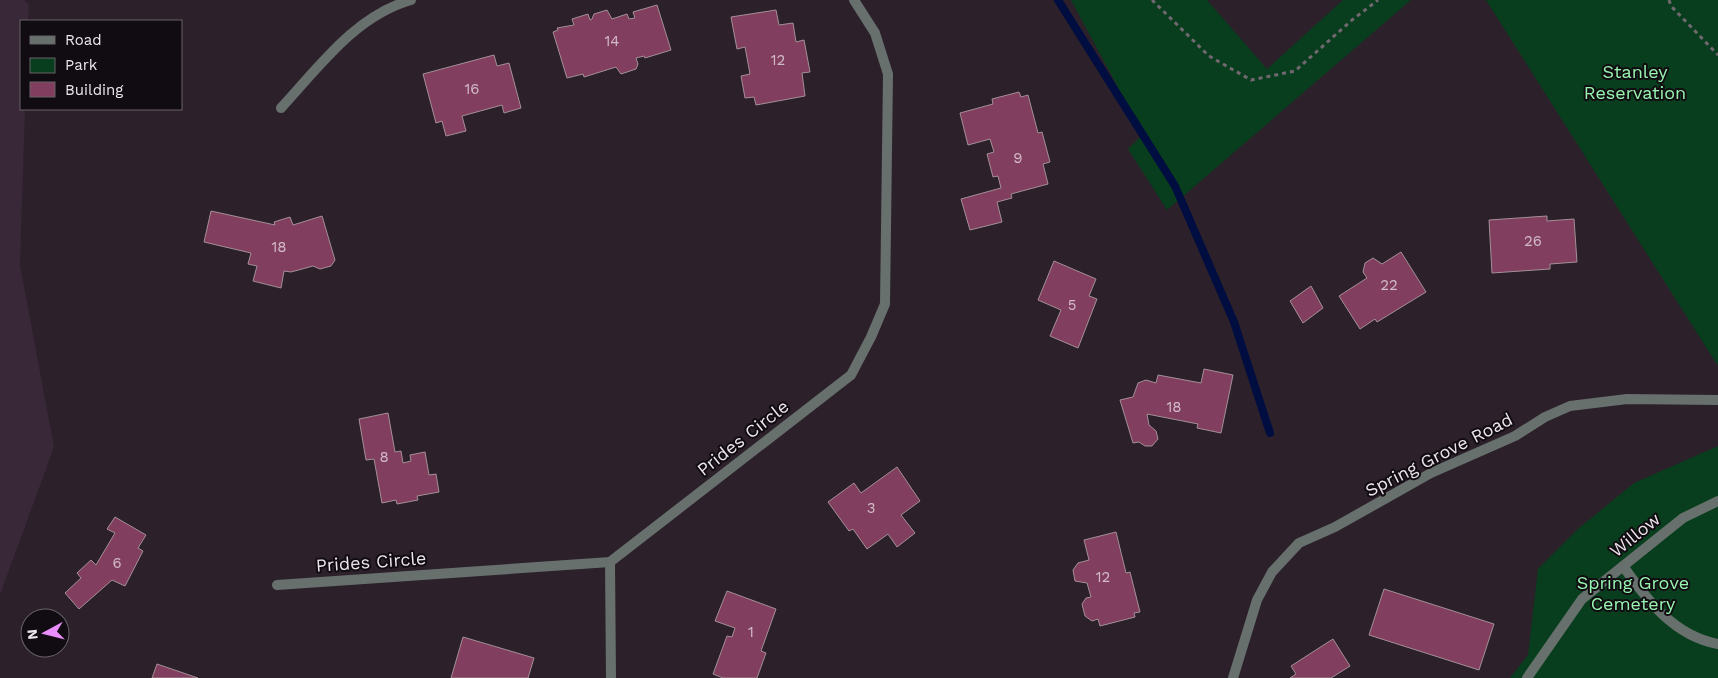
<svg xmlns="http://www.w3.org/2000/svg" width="1718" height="678" font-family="'Work Sans',sans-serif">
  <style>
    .built { fill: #382838 }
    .green { fill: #083e1d }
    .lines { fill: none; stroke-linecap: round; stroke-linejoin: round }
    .stream { stroke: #000d40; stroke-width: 8 }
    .building { fill: #823e5e; stroke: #a49097 }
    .path { stroke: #726871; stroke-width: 3; stroke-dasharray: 4 4; stroke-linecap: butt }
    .service { stroke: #67706c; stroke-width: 10 }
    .minor { stroke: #67706c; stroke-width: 10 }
    .labels { text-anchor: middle; stroke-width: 4; stroke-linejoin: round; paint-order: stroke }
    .number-label { font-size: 15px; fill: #d2bbc8 }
    .park-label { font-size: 18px; fill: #97f5b0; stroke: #110c11 }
    .street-label { font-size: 18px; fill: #ece5ec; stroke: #110c11 }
  </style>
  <rect width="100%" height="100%" fill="#2c202b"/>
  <path class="built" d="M0 0H24L29 5 28 21H21V109H25L20 265 54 447 0 595Z"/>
  <g class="green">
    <path d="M1071 0H1207L1267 69 1343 0H1411L1167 210 1128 149 1143 134Z"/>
    <path d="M1486 0H1718V366Z"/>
    <path d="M1718 446V678H1510L1528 655 1538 569 1579 528 1634 483Z"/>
  </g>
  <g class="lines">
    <path class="stream" d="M1058 0 1175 186 1234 322 1270 433"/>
  </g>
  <g class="building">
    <path d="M657 5 671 50 645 58 644 56 636 58 638 64 636 69 621 74 616 67 584 77 583 74 567 78 553 32 558 30 557 28 574 25 572 19 588 14 590 20 592 19 594 14 607 10 612 19 627 14 629 19 635 18 633 12Z"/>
    <path d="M776 10 779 25 793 23 796 42 804 40 810 72 802 73 805 96 756 105 754 97 745 98 741 76 750 74 745 47 737 49 731 17Z"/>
    <path d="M494 55 497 66 509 63 521 108 504 113 502 105 462 116 466 131 446 136 442 121 436 123 423 74Z"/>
    <path d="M1019 92 1021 97 1028 95 1038 133 1042 132 1050 162 1043 164 1048 184 1011 194 1012 198 997 202 1002 222 970 230 961 199 1001 188 998 176 993 177 987 154 994 152 990 139 968 145 960 113 993 104 992 99Z"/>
    <path d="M211 211 275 225 274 222 290 217 293 225 322 216 335 260 331 266 320 269 313 266 291 272 284 271 281 288 253 281 257 266 248 264 251 253 204 242Z"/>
    <path d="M1547 216V221L1574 219 1577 262 1550 264V269L1492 273 1489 220Z"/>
    <path d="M1401 252 1426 292 1377 322 1375 319 1360 329 1339 296 1367 278 1363 272 1365 263 1373 258 1382 264Z"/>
    <path d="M1054 261 1096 279 1089 296 1097 299 1078 348 1050 336 1061 310 1038 300Z"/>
    <path d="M1311 286 1323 308 1303 323 1290 301Z"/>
    <path d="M1204 369 1233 375 1221 433 1197 428 1198 424 1147 414 1149 425 1156 431 1158 439 1152 446H1145L1139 442 1133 443 1120 400 1133 397 1138 383 1146 380 1156 383 1158 375 1201 383Z"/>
    <path d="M388 413 395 452 401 451 403 463 411 461 410 455 425 452 429 475 436 474 439 492 417 496 418 500 397 504 396 500 382 503 374 459 366 460 359 419Z"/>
    <path d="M897 467 920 501 901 515 915 533 897 547 888 534 867 549 853 529 849 531 828 502 854 483 861 493Z"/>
    <path d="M115 517 146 535 138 548 143 551 125 586 112 580 79 609 65 593 81 578 77 573 91 560 96 565 115 533 107 529Z"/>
    <path d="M1116 532 1126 573 1130 572 1140 612 1134 613 1135 617 1100 626 1098 619 1092 621 1085 616 1082 604 1086 598 1091 597 1087 583 1075 581 1073 570 1078 563 1089 560 1084 540Z"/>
    <path d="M1384 589 1494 624 1479 670 1369 635Z"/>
    <path d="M727 591 776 609 761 651 766 653 757 678H723L713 674 727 636 732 637 735 628 715 621Z"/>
    <path d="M463 637 534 658 528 678H451Z"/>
    <path d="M1333 639 1350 666 1331 678H1290L1296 674 1291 666Z"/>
    <path d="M157 664 198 678H152Z"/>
  </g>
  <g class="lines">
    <g class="path">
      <path d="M1152 0 1209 56 1251 80 1295 71 1352 20 1378 0"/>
      <path d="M1669 0 1671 6 1718 55"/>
    </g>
    <g class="service">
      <path d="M1623 566C1647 600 1674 636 1718 644"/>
      <path d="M1527 678 1582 599 1683 518 1718 501"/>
    </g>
    <g class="minor">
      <path d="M281 108C319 67 355 16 411 0"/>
      <path d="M610 562 611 678"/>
      <path d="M277 585 610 562 851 375 871 337 885 304 888 74 875 33 854 0"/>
      <path d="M1233 678 1257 600 1272 572 1299 543 1335 527 1431 473 1515 436 1545 417 1570 406 1627 399 1718 400"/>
    </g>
  </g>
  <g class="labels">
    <g class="number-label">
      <text x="612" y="46">14</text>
      <text x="778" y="65">12</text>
      <text x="472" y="94">16</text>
      <text x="1018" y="163">9</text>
      <text x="1533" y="246">26</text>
      <text x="279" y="252">18</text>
      <text x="1389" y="290">22</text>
      <text x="1072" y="310">5</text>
      <text x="1174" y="412">18</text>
      <text x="384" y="462">8</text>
      <text x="871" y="513">3</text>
      <text x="117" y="568">6</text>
      <text x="1103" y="582">12</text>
      <text x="751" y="637">1</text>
    </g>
    <g class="park-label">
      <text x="1635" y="78">Stanley<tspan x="1635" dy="21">Reservation</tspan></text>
      <text x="1633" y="589">Spring Grove<tspan x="1633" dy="21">Cemetery</tspan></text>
    </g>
    <g class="street-label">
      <text transform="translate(743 438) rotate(-38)" y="6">Prides Circle</text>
      <text transform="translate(1439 455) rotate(-27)" y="6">Spring Grove Road</text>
      <text transform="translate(1635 535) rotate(-39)" y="6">Willow</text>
      <text transform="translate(371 562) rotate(-4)" y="6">Prides Circle</text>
    </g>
  </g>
  <rect x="20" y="20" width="162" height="90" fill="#110c11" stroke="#696369"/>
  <rect x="30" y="36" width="25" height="8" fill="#67706c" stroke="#696369"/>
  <text x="65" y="45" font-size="15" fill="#ece5ec">Road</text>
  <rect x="30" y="58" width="25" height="15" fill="#083e1d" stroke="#696369"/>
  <text x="65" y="70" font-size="15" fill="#ece5ec">Park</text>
  <rect x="30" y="82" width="25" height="15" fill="#823e5e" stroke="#696369"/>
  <text x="65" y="95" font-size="15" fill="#ece5ec">Building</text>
  <g transform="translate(45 633) rotate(263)"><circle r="24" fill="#110c11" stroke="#696369"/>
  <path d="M0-4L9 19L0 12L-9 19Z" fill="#ea8dfc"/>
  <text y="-8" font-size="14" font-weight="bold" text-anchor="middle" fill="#ece5ec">N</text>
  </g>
</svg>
